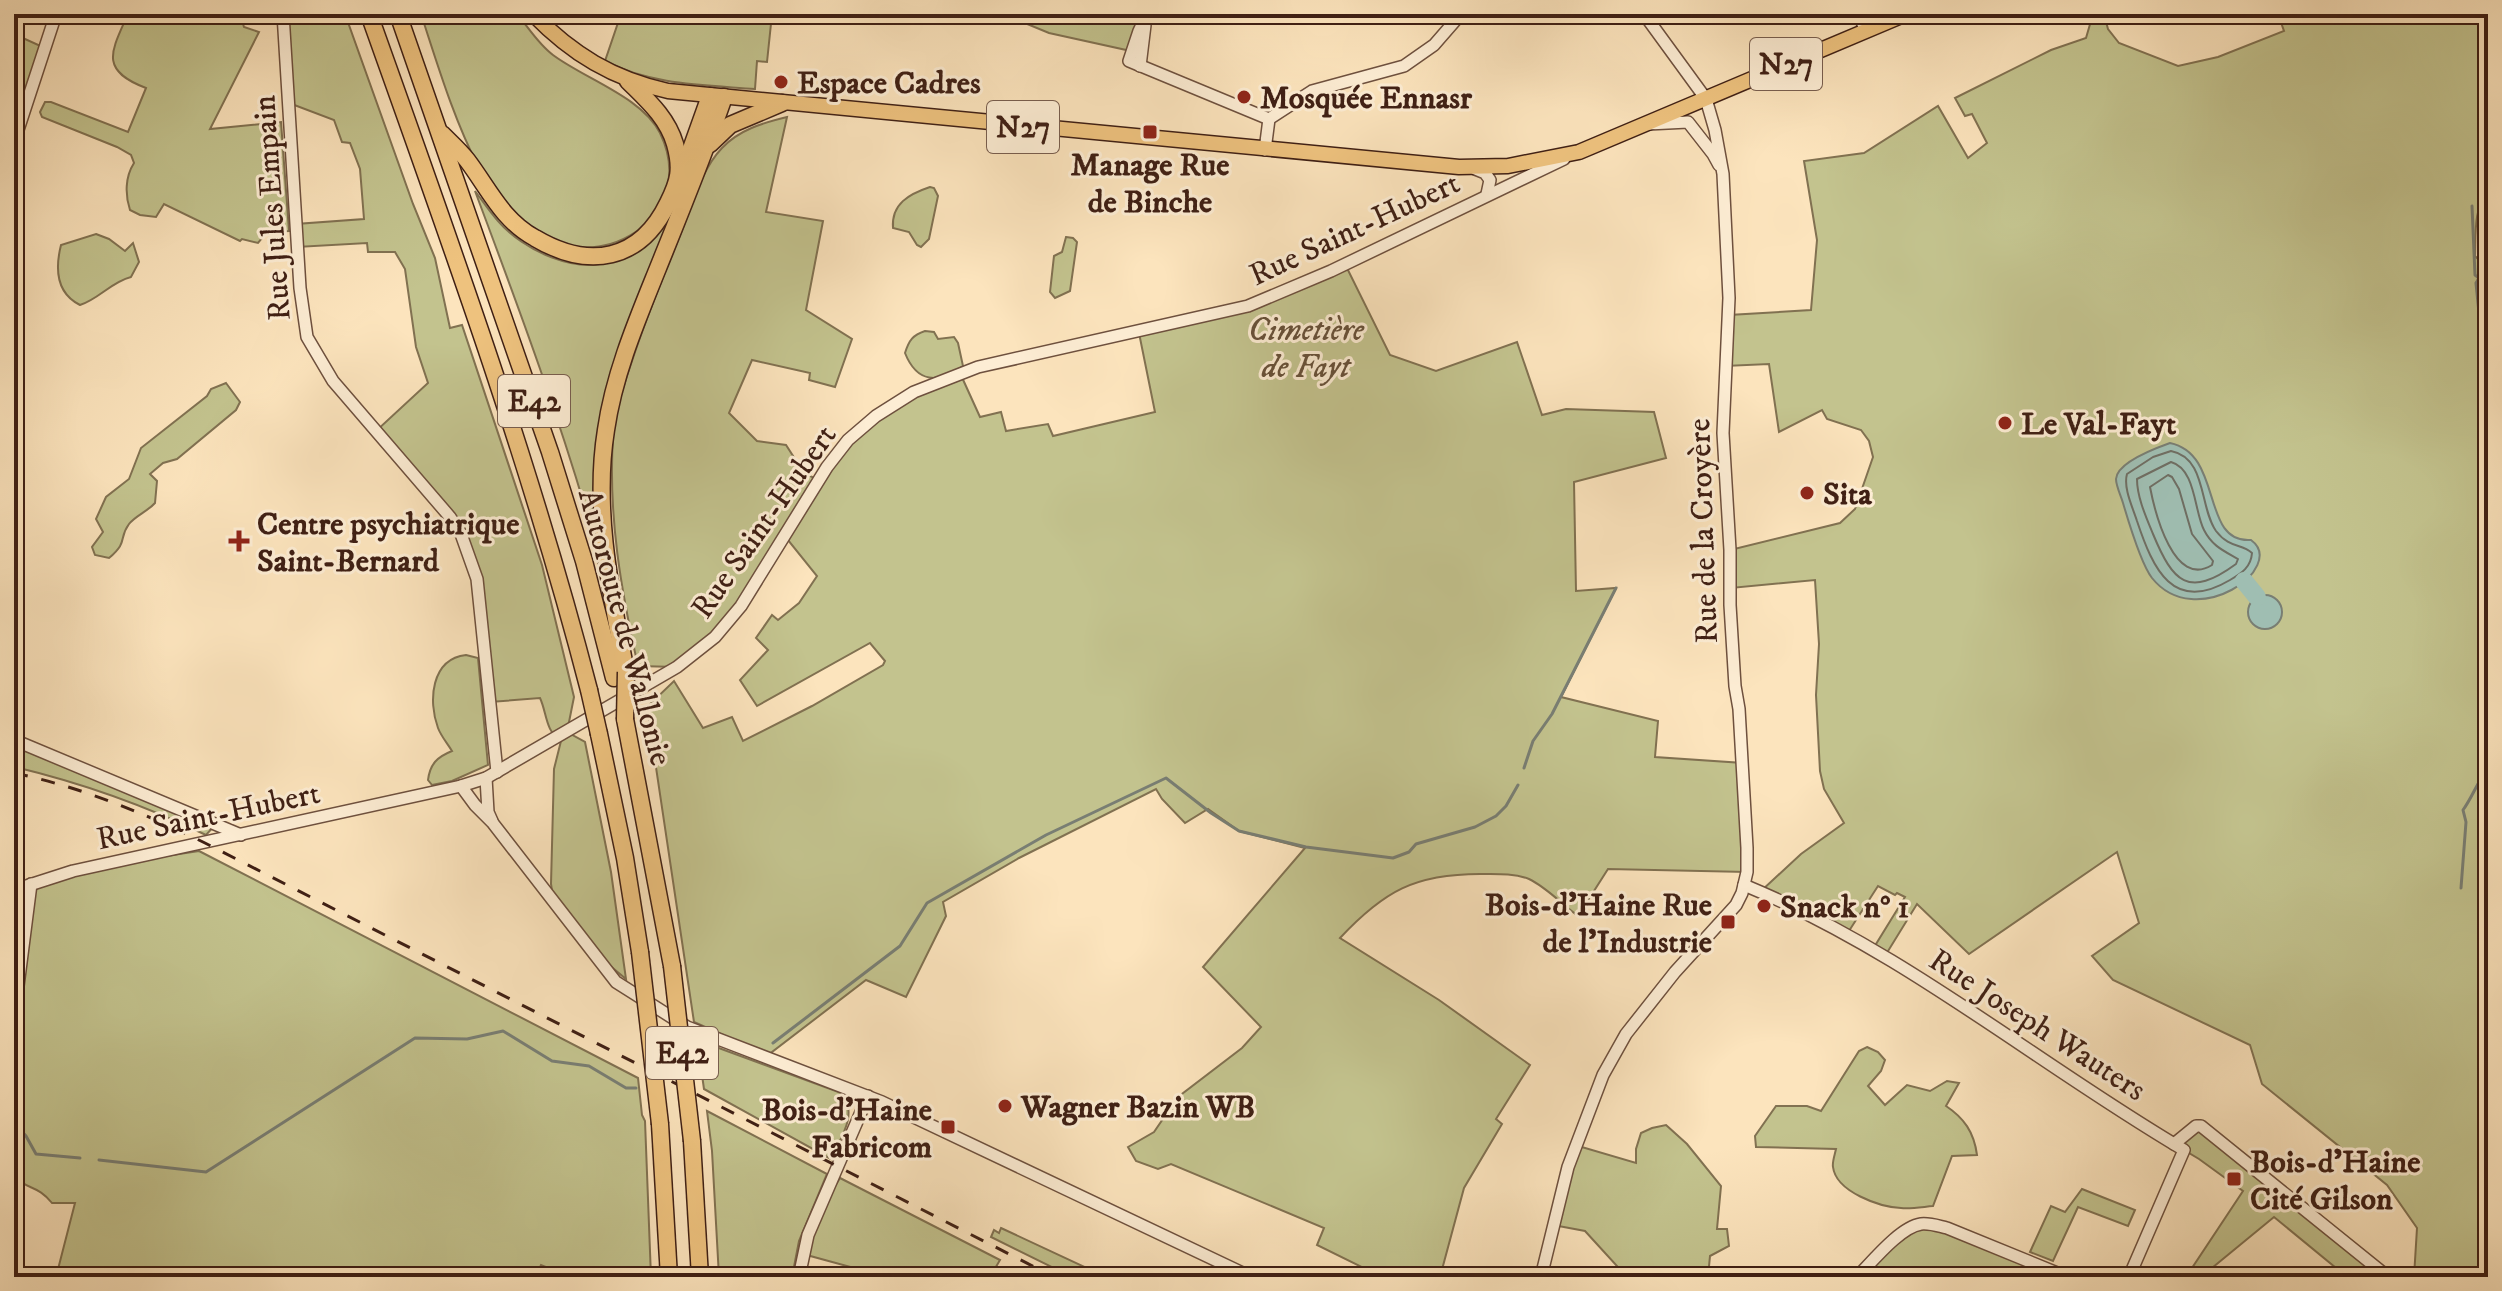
<svg xmlns="http://www.w3.org/2000/svg" width="2502" height="1291" font-family="'IM FELL DW Pica',serif">
  <style>
    .green { fill: #c3c38e; stroke: #817151; stroke-width: 2 }
    .water { fill: #9fbeb2; stroke: #797e73; stroke-width: 2 }
    .lines { fill: none; stroke-linecap: round; stroke-linejoin: round }
    .shore { stroke: #6f6e63; stroke-width: 2 }
    .stream { stroke: #797e73; stroke-width: 3 }
    .river { stroke: #9fbeb2; stroke-width: 18 }
    .minor-casing { stroke: #6e503e; stroke-width: 14 }
    .major-casing { stroke: #3f1f14; stroke-width: 17 }
    .highway-casing { stroke: #3f1f14; stroke-width: 19 }
    .minor { stroke: #fdedd4; stroke-width: 11 }
    .major { stroke: #eec27e; stroke-width: 14 }
    .highway { stroke: #eec27e; stroke-width: 16 }
    .rail { stroke: #3f1f14; stroke-width: 3; stroke-dasharray: 14 14; stroke-linecap: butt }
    .highway-bridge-casing { stroke: #3f1f14; stroke-width: 19; stroke-linecap: butt }
    .highway-bridge { stroke: #eec27e; stroke-width: 16 }
    .poi-dot { fill: #8f2418; stroke: #fdedd4; stroke-width: 3 }
    .labels { text-anchor: middle; stroke-width: 6; stroke-linejoin: round; paint-order: stroke }
    .shield { fill: #fdedd4; stroke: #785d4e; stroke-width: 2 }
    .shield-label { font-size: 30px; font-weight: bold; fill: #3f1f14 }
    .poi-label { font-size: 32px; font-weight: bold; fill: #3f1f14; stroke: #fdedd4; text-anchor: start }
    .street-label { font-size: 32px; fill: #3f1f14; stroke: #fdedd4 }
    .park-label { font-size: 32px; font-style: italic; fill: #675039; stroke: #fdedd4 }
  </style>
  <rect width="100%" height="100%" fill="#fce4bd"/>
  <filter id="stains"><feTurbulence type="fractalNoise" baseFrequency=".0025" numOctaves="4"/><feColorMatrix values="0 0 0 0 .2 0 0 0 0 .09 0 0 0 0 .02 0 0 0 .5 -.17"/></filter>
  <radialGradient id="worn" r=".72"><stop offset=".6" stop-color="#630" stop-opacity="0"/><stop offset="1" stop-color="#630" stop-opacity=".3"/></radialGradient>
  <g class="green">
    <path d="M128 14H240L244 27 259 32 210 129 281 122 289 231 267 232 258 243 242 239 240 241 164 204 156 217 140 215 130 210C125 195 125 177 134 163L131 155 117 147 42 117 40 112 45 102H51L128 132 146 88C99 70 111 52 128 14Z"/>
    <path d="M283 14H345L413 204 435 258 450 328 462 325 542 565 574 697 567 732 585 742 611 872 626 979 585 945 554 903 551 884 554 769 561 741C545 731 547 713 540 698L490 702 477 579 461 534 376 431 428 383 416 347 405 269 395 252H368L367 243 297 247 296 224 364 219 360 169 350 143 342 142 334 120 289 103Z"/>
    <path d="M421 14H452L456 24 484 22 504 14H517C528 27 539 45 553 55 585 79 642 97 660 133 701 217 597 284 524 225 517 219 511 210 505 202 496 191 486 180 479 168 454 120 438 66 421 14Z"/>
    <path d="M621 14H772L767 62 757 61 755 89C705 85 650 85 605 61Z"/>
    <path d="M1003 14H1151L1140 53 1049 33Z"/>
    <path d="M2093 14H2104L2108 29 2119 43 2178 66 2218 57 2284 31 2278 14H2488V194C2473 206 2476 238 2475 256L2480 261 2488 369V1277H2414L2417 1228 2387 1185 2262 1084 2250 1045 2113 980 2092 956 2139 923 2117 852 1969 954 1917 904 1885 956 1873 949 1905 897 1897 893 1895 895 1878 886 1847 934 1760 892 1801 854 1844 823 1824 789 1820 771 1816 695 1819 644 1815 580 1731 588 1730 550 1840 523 1855 509 1873 457 1869 441 1861 430 1827 419 1822 410 1779 432 1769 364 1725 366 1729 315 1811 310 1817 240 1804 161 1864 153 1938 106 1968 158 1987 143 1972 114 1965 116 1955 98 2051 50 2086 38Z"/>
    <path d="M14 34 45 48 14 142Z"/>
    <path d="M787 117 766 212 823 221 806 310 852 339 835 387 809 380 810 373 752 360 729 413 757 441 786 445 804 473 818 480 866 423 960 373 980 417 1001 412 1006 431 1048 424 1053 436 1155 412 1139 333 1228 312 1345 264 1390 355 1436 371 1517 342 1542 415 1566 409 1654 412 1666 458 1574 482 1576 591 1616 588 1561 697 1658 721 1655 757 1743 763 1747 872 1608 869 1578 916C1563 905 1546 887 1529 879 1514 873 1496 874 1480 874 1415 874 1384 891 1340 938L1439 1000 1530 1065 1496 1119 1502 1124 1464 1188 1440 1277H1382L1317 1245 1324 1228 1171 1164 1158 1169 1136 1161 1128 1147 1154 1132 1178 1097 1242 1048 1261 1027 1203 967 1305 848 1239 831 1208 809 1185 823 1162 799 1156 789 1019 858 943 902 946 916 906 997 866 980 768 1055 694 1022 647 707 674 681 703 728 732 717 743 741 812 706 883 665 885 661 870 643 757 706 740 680 768 650 756 638 772 615 778 620 799 603 817 576 784 535 741 606 677 667 638 666C621 590 608 516 613 437 614 412 624 385 632 361 646 318 663 277 680 235 692 207 700 171 722 148 739 130 762 123 787 117Z"/>
    <path d="M930 187 934 188 938 196 929 239 921 247 917 245 909 232 893 228C891 204 909 194 930 187Z"/>
    <path d="M475 191C482 200 489 211 498 221 523 250 578 277 616 259 637 250 656 235 671 218L603 407 599 556C565 432 520 311 475 191Z"/>
    <path d="M96 234 109 239 125 251 133 243 139 262 131 277C111 282 99 299 80 305 56 293 55 269 61 245Z"/>
    <path d="M1066 237 1073 238 1077 242 1070 291 1055 298 1050 292 1054 256 1062 252Z"/>
    <path d="M925 331 934 332 938 339 954 337 958 343 963 366C938 384 917 383 905 353 909 340 913 335 925 331Z"/>
    <path d="M226 383 240 402 236 410 177 459 163 463 150 474 157 481 155 503C148 511 135 516 129 524 118 539 129 541 109 558L95 555 92 547 103 532 96 519 106 497 129 479 141 448 207 396 211 389Z"/>
    <path d="M466 655 478 658 488 765 452 781 432 785 428 780C430 764 437 757 452 751 447 743 441 736 438 728 428 701 431 659 466 655Z"/>
    <path d="M25 745 216 824 206 835C144 805 82 783 15 767Z"/>
    <path d="M199 851 638 1078 642 1115 645 1121 651 1277H571L541 1265 536 1277 361 1276 282 1269 243 1268 118 1277H56L75 1203H52C37 1184 27 1191 14 1175V1017L31 884 87 868Z"/>
    <path d="M697 1040 844 1094C856 1118 842 1135 831 1159L704 1089Z"/>
    <path d="M1867 1047 1878 1052 1885 1060 1881 1071 1868 1086 1885 1105 1907 1085 1930 1091 1947 1081 1959 1083 1946 1106C1964 1118 1974 1132 1977 1155L1952 1156 1933 1206C1922 1207 1911 1209 1901 1208 1880 1207 1836 1192 1833 1167 1832 1162 1835 1154 1836 1149L1756 1147 1755 1136 1776 1106H1807L1821 1111 1859 1051Z"/>
    <path d="M707 1111 827 1174 799 1241 792 1277H719L712 1151Z"/>
    <path d="M1666 1125 1687 1144 1721 1186 1717 1229H1727L1729 1246 1710 1256 1708 1277H1627L1585 1231 1553 1225 1575 1145 1636 1163V1149L1641 1133 1652 1128Z"/>
    <path d="M2196 1126 2388 1277H2347L2274 1217 2201 1277H2186L2243 1191 2199 1159 2174 1144Z"/>
    <path d="M840 1178 1000 1260 990 1277H887L803 1254 818 1213Z"/>
    <path d="M2082 1189 2135 1210 2128 1226 2078 1207 2053 1261 2030 1252 2051 1206 2065 1212Z"/>
    <path d="M1926 1224 2061 1277H1857L1902 1233Z"/>
    <path d="M1001 1228 1106 1277H1072L991 1237 994 1230 999 1233Z"/>
  </g>
  <g class="water">
    <path d="M2170 443C2224 454 2200 544 2251 540 2288 567 2196 633 2152 578 2141 564 2128 520 2123 503 2121 496 2116 486 2116 479 2117 462 2156 448 2170 443Z"/>
    <circle cx="2265" cy="612" r="17"/>
  </g>
  <g class="lines">
    <g class="shore">
      <path d="M2171 451C2207 458 2199 507 2216 531 2230 549 2241 543 2252 553 2251 567 2242 573 2230 580 2173 614 2153 569 2137 521 2133 508 2123 488 2127 474L2153 457Z"/>
      <path d="M2171 462C2196 469 2194 511 2204 530 2212 546 2224 551 2238 559L2236 564C2188 599 2173 582 2153 534 2146 517 2137 497 2137 479Z"/>
      <path d="M2168 475 2172 477 2179 489 2192 534 2213 561 2212 565C2174 589 2155 513 2150 487Z"/>
    </g>
    <g class="stream">
      <path d="M2472 206 2475 275 2479 278 2476 283 2488 402"/>
      <path d="M1524 768 1533 741 1552 714 1616 588"/>
      <path d="M2461 888 2466 822 2463 810C2473 796 2477 782 2488 769"/>
      <path d="M773 1043 900 946 927 903 1046 835 1166 778 1211 813 1239 831 1306 847 1393 858 1409 852 1416 844 1475 827 1496 816 1506 806 1518 785"/>
      <path d="M14 1123 26 1136 36 1154 80 1158"/>
      <path d="M99 1160 206 1172 415 1038 467 1039 503 1031 552 1061 589 1066 626 1088H636"/>
    </g>
    <path class="river" d="M2244 581 2257 597"/>
    <g class="minor-casing">
      <g id="minor">
        <path d="M283 14 300 288 307 337 333 381 450 517 461 534 477 579 497 772"/>
        <path d="M1147 14 1139 31 1129 61 1269 119"/>
        <path d="M1858 14 1866 30"/>
        <path d="M1140 66 1145 25"/>
        <path d="M1648 124 1688 122 1713 154 1719 165"/>
        <path d="M14 142 56 14"/>
        <path d="M1265 150 1269 119 1312 91 1404 66 1434 45 1461 14"/>
        <path d="M1475 169 1485 173 1490 180 1487 194"/>
        <path d="M14 740 241 835"/>
        <path d="M486 778 488 812 492 821"/>
        <path d="M461 786 475 805 492 822 616 982 687 1027 882 1102 1251 1277"/>
        <path d="M1744 885C1904 951 2036 1063 2184 1150L2129 1277"/>
        <path d="M14 890 73 871 461 786 486 778 677 667 715 637 741 606 827 467 848 440 876 416 914 392 978 367 1248 306 1331 271 1564 159"/>
        <path d="M14 1017 31 884"/>
        <path d="M2174 1144 2196 1126H2201L2388 1277"/>
        <path d="M799 1277 808 1235 868 1096"/>
        <path d="M1541 1277 1568 1167 1603 1075 1626 1034 1675 972 1736 905 1742 893 1747 872V848L1739 709 1735 686 1730 605V550L1723 433 1729 298 1723 174 1715 130 1706 99 1644 14"/>
        <path d="M1857 1277C1872 1262 1900 1227 1921 1224 1930 1223 1938 1226 1947 1228L2067 1277"/>
      </g>
    </g>
    <g class="major-casing">
      <path id="major" d="M533 14C572 54 613 79 668 91L1459 167 1508 166 1579 152 1906 14"/>
    </g>
    <g class="highway-casing">
      <g id="highway">
        <path d="M369 14C449 239 529 458 589 690"/>
        <path d="M398 14 550 452 584 561 614 678"/>
        <path d="M442 134C450 142 460 151 467 160 489 189 502 220 535 238 589 270 640 261 668 203 679 181 682 169 675 144 667 117 647 100 628 81"/>
        <path d="M710 144 730 125 782 103"/>
        <path d="M681 177 710 96"/>
        <path d="M626 672C611 593 593 510 606 430 614 374 637 320 658 268 681 211 704 155 724 97"/>
        <path d="M625 719 672 966"/>
        <path d="M599 734 625 858 640 952"/>
        <path d="M660 1124 669 1277"/>
        <path d="M692 1141 700 1277"/>
      </g>
    </g>
    <use href="#minor" class="minor"/>
    <use href="#major" class="major"/>
    <use href="#highway" class="highway"/>
    <path class="rail" d="M14 773C81 787 144 813 205 843L1054 1277"/>
    <g class="highway-bridge-casing">
      <g id="highway-bridge">
        <path d="M589 690 599 734"/>
        <path d="M625 719 626 672"/>
        <path d="M640 952 660 1124"/>
        <path d="M672 966 692 1141"/>
      </g>
    </g>
    <use href="#highway-bridge" class="highway-bridge"/>
  </g>
  <g class="poi-dot">
    <circle cx="781" cy="82" r="8"/>
    <circle cx="1244" cy="97" r="8"/>
    <rect x="1142" y="124" width="16" height="16" rx="4"/>
    <circle cx="2005" cy="423" r="8"/>
    <circle cx="1807" cy="493" r="8"/>
    <path d="M235 529h8v8h8v8h-8v8h-8v-8h-8v-8h8z"/>
    <circle cx="1764" cy="906" r="8"/>
    <rect x="1720" y="914" width="16" height="16" rx="4"/>
    <circle cx="1005" cy="1106" r="8"/>
    <rect x="940" y="1119" width="16" height="16" rx="4"/>
    <rect x="2226" y="1171" width="16" height="16" rx="4"/>
  </g>
  <g class="labels">
    <g class="shield">
      <rect x="1750" y="38" width="72" height="52" rx="6"/>
      <rect x="987" y="101" width="72" height="52" rx="6"/>
      <rect x="498" y="375" width="72" height="52" rx="6"/>
      <rect x="646" y="1027" width="72" height="52" rx="6"/>
    </g>
    <g class="shield-label">
      <text x="1786" y="74">N27</text>
      <text x="1023" y="137">N27</text>
      <text x="534" y="411">E42</text>
      <text x="682" y="1063">E42</text>
    </g>
    <g class="poi-label">
      <text x="797" y="93">Espace Cadres</text>
      <text x="1260" y="108">Mosquée Ennasr</text>
      <text x="1150" y="175" text-anchor="middle">Manage Rue<tspan x="1150" dy="37">de Binche</tspan></text>
      <text x="2021" y="434">Le Val-Fayt</text>
      <text x="1823" y="504">Sita</text>
      <text x="257" y="534">Centre psychiatrique<tspan x="257" dy="37">Saint-Bernard</tspan></text>
      <text x="1712" y="915" text-anchor="end">Bois-d'Haine Rue<tspan x="1712" dy="37">de l'Industrie</tspan></text>
      <text x="1780" y="917">Snack n° 1</text>
      <text x="1021" y="1117">Wagner Bazin WB</text>
      <text x="932" y="1120" text-anchor="end">Bois-d'Haine<tspan x="932" dy="37">Fabricom</tspan></text>
      <text x="2250" y="1172">Bois-d'Haine<tspan x="2250" dy="37">Cité Gilson</tspan></text>
    </g>
    <g class="street-label">
      <text transform="translate(271 208) rotate(-94)" y="11">Rue Jules Empain</text>
      <text transform="translate(1354 228) rotate(-25)" y="11">Rue Saint-Hubert</text>
      <text transform="translate(763 521) rotate(-55)" y="11">Rue Saint-Hubert</text>
      <text transform="translate(1702 531) rotate(-92)" y="11">Rue de la Croyère</text>
      <text transform="translate(626 627) rotate(75)" y="11">Autoroute de Wallonie</text>
      <text transform="translate(208 815) rotate(-12)" y="11">Rue Saint-Hubert</text>
      <text transform="translate(2038 1024) rotate(33)" y="11">Rue Joseph Wauters</text>
    </g>
    <g class="park-label">
      <text x="1306" y="340">Cimetière<tspan x="1306" dy="37">de Fayt</tspan></text>
    </g>
  </g>
  <rect width="2502" height="1291" fill="none" stroke="#fce4bd" stroke-width="48"/>
  <rect x="16" y="16" width="2470" height="1259" fill="none" stroke="#3f1f14" stroke-width="4"/>
  <rect x="24" y="24" width="2454" height="1243" fill="none" stroke="#3f1f14" stroke-width="2"/>
  <rect width="100%" height="100%" filter="url(#stains)"/>
  <rect width="100%" height="100%" fill="url(#worn)"/>
</svg>
